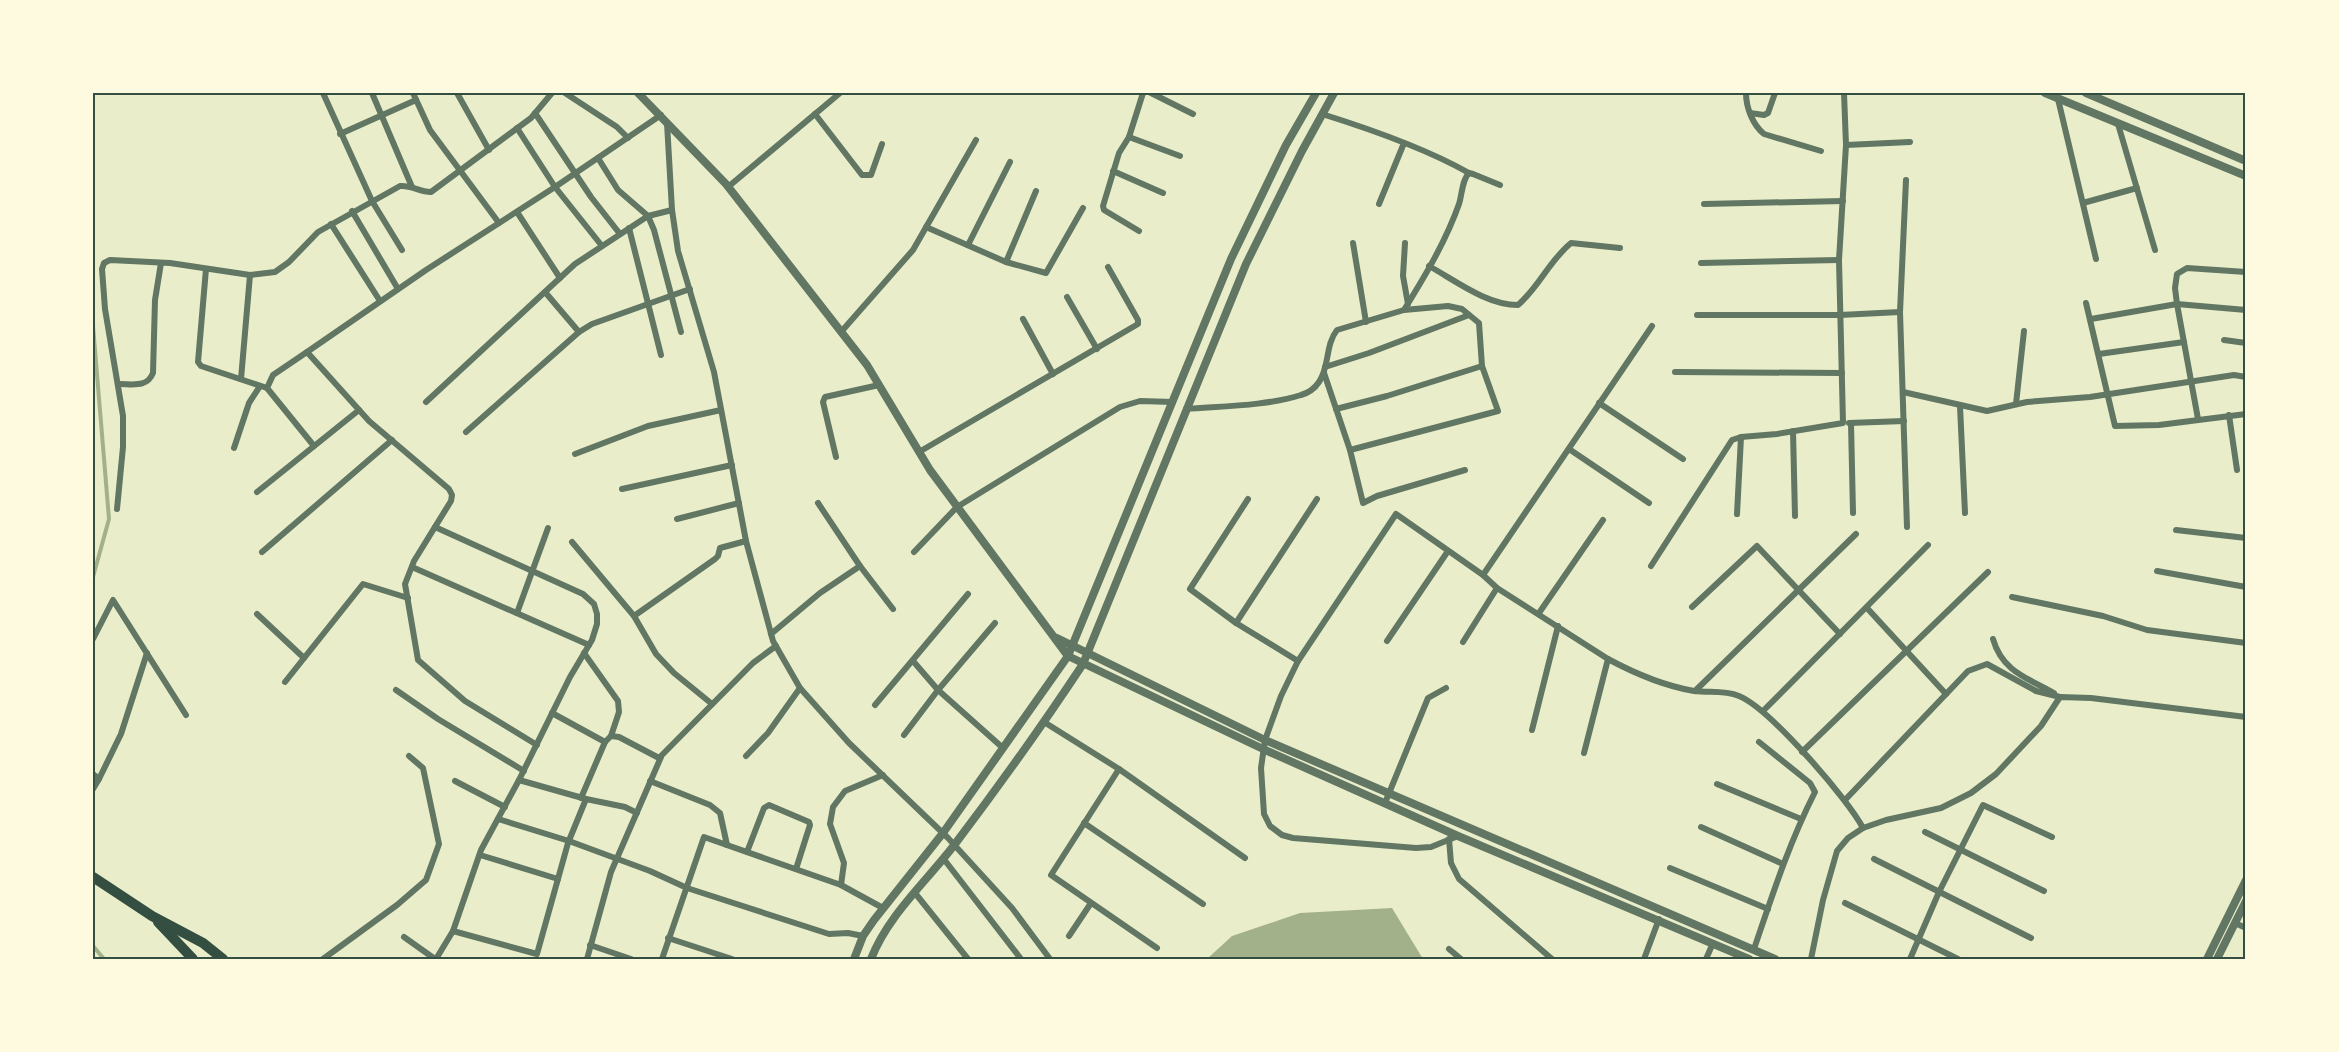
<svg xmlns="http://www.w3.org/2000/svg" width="2339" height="1052" font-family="Signika,sans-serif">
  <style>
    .water { fill: #a3b18a }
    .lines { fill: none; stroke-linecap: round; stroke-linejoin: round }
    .stream { stroke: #a3b18a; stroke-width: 4 }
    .minor { stroke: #617663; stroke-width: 6 }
    .tertiary { stroke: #617663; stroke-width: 8 }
    .primary { stroke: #344e41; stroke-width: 10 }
    .neatline { fill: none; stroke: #344e41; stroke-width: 2 }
  </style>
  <rect width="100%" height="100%" fill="#e9edc9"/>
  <path class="water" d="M1392 908 1423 959H1207L1232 936 1300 913Z"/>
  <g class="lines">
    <g class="stream">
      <path d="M93 326 109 519 93 577"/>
      <path d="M93 946 104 959"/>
    </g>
    <g class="minor">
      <path d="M323 93 372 201 402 250"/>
      <path d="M372 93 412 187"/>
      <path d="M413 93 430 130 499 223"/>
      <path d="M457 93 489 150"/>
      <path d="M565 93 617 127 628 138"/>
      <path d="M1151 93 1193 114"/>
      <path d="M1746 93C1746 108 1753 125 1764 134L1821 151"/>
      <path d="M2058 99 2096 259"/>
      <path d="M535 113 591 197 620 234"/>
      <path d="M1750 113 1764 115 1768 113 1775 93"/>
      <path d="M815 114 862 175H871L882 144"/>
      <path d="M1322 114C1370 129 1425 148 1469 173"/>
      <path d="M667 123 672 210 678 251 714 372 746 541 773 641 800 688 849 743 948 838 1012 908 1050 959"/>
      <path d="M2118 124 2155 250"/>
      <path d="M517 128 555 187 602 246"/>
      <path d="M340 134 416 100"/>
      <path d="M1129 137 1180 156"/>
      <path d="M1846 145 1910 142"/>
      <path d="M598 158 618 190 648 216 654 230 681 332"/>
      <path d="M1113 171 1163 193"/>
      <path d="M1906 180 1900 312 1907 527"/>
      <path d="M728 187 840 93"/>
      <path d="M2083 203 2137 188"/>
      <path d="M1379 204 1404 143"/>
      <path d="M1704 204 1843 201"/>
      <path d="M352 211 398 289"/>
      <path d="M517 212 560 278"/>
      <path d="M331 224 380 301"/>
      <path d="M926 227 1006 262 1046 273 1083 208"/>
      <path d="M629 228 661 355"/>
      <path d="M1139 231 1104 210 1103 206 1119 153 1129 137 1143 93"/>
      <path d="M1353 243 1366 322"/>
      <path d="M1405 243 1403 276 1408 304"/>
      <path d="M968 245 1010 162"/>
      <path d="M1006 262 1036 191"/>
      <path d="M1701 263 1839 260"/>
      <path d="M1429 266C1456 281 1487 305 1518 305 1539 287 1549 261 1571 243L1620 248"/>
      <path d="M206 269 198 362 201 366 267 388"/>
      <path d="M545 292 579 332"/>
      <path d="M1067 297 1097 349"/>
      <path d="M2086 303 2115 426 2159 425 2246 414"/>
      <path d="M1697 315H1840L1900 312"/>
      <path d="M1023 319 1053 374"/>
      <path d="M2091 319 2177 304 2246 310"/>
      <path d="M841 332 913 250 976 140"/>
      <path d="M2224 340 2246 343"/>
      <path d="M307 352 273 375 267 388 314 446"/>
      <path d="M2099 354 2184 342"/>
      <path d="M1325 367 1369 353 1469 315"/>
      <path d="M1675 372 1842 373"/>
      <path d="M1324 373 1350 450 1363 503 1377 496 1465 470"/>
      <path d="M241 379 250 275"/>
      <path d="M119 384C133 384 147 388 153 373L155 300 161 263"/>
      <path d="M1903 392 1987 411 2027 402 2090 397 2234 375 2246 377"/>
      <path d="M426 402 575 264 648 216 672 210"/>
      <path d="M1599 403 1683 459"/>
      <path d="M2016 404 2024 331"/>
      <path d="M1960 406 1965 513"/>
      <path d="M1186 409C1223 406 1266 406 1301 395 1308 393 1315 388 1319 382 1330 366 1325 345 1337 330L1404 310C1425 276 1446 241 1459 204 1462 195 1462 180 1469 173L1473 174 1500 185"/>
      <path d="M1336 409 1387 396 1482 366 1479 323 1462 309 1448 306 1404 310"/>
      <path d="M2229 415 2237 470"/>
      <path d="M2198 419 2177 304 2175 288 2177 274 2187 268 2246 272"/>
      <path d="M1849 423 1904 421"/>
      <path d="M1851 423 1853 513"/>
      <path d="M1793 431 1795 516"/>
      <path d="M466 432 579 332 592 324 690 289"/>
      <path d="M234 448 249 403 260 386"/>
      <path d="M1569 449 1649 503"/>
      <path d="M1350 450 1498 411 1482 366"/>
      <path d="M919 452 1138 324V320L1108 267"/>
      <path d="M575 454 648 426 721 410"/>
      <path d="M836 457 823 402 825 397 879 385"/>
      <path d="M622 489 732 465"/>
      <path d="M257 492 359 410"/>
      <path d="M1248 499 1190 589 1236 623 1298 661"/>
      <path d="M818 503 860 566 893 609"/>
      <path d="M117 509 123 447V416L105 309 102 269 104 263 110 260 170 263 250 275 275 272 289 262 318 232 400 186C412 185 419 192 431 192L531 118 552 93"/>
      <path d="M1737 514 1741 437"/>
      <path d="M677 519 739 503"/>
      <path d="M435 527 583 594 594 604 597 614V624L592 640 570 677 519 780"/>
      <path d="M2176 530 2246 538"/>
      <path d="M572 542 634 616 656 654 674 673 712 704"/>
      <path d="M262 552 392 440"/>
      <path d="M914 552 957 507 1120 407 1140 401 1173 402"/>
      <path d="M1651 566 1732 440 1741 437 1777 434 1843 423 1839 260 1846 145 1844 93"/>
      <path d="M412 567 589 645"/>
      <path d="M2157 571 2246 587"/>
      <path d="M1483 575 1652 326"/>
      <path d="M2012 597 2103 616 2147 630 2246 643"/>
      <path d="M1692 607 1757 546 1840 634"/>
      <path d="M1867 608 1946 694"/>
      <path d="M517 613 548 528"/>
      <path d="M1539 613 1603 520"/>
      <path d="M257 614 304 658"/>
      <path d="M634 616 715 559 718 556 720 548 746 541"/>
      <path d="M1236 623 1317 499"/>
      <path d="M771 634 820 593 860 566"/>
      <path d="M93 639 113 600 186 715"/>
      <path d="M1993 639C2002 671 2027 678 2054 693"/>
      <path d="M1387 641 1448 551"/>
      <path d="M1463 642 1497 588"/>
      <path d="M584 653 618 701 619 712 611 736"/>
      <path d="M913 661 938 690 995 623"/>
      <path d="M285 682 363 584 408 598"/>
      <path d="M396 690 438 719 524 771"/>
      <path d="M1695 691 1856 534"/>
      <path d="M875 705 968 594"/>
      <path d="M1763 711 1928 545"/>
      <path d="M552 713 605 742"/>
      <path d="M1044 722 1119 769 1245 858"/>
      <path d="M1532 730 1558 626"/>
      <path d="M904 735 938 690 1003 748"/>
      <path d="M537 745 465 701 418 660 405 584 414 561 451 501 452 495 449 489 369 421 307 352 426 270 555 187 661 115"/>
      <path d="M1802 752 1988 572"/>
      <path d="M1584 753 1608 659"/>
      <path d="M746 756 768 733 800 688"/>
      <path d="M1119 769 1051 875 1157 948"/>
      <path d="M93 774 99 779 93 789"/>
      <path d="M99 779 121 734 147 653"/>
      <path d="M455 781 505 807"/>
      <path d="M650 781 710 805 720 813 727 845"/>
      <path d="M1717 784 1801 819"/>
      <path d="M581 798 605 742 611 736 619 737 659 758 753 663 776 646"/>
      <path d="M1845 800 1968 671 1987 664 2036 691 2060 697"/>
      <path d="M1385 803 1428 698 1446 688"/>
      <path d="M498 819 569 841 650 871 687 888 829 934 848 933 863 936"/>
      <path d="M1084 823 1203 904"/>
      <path d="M1701 827 1783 864"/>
      <path d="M1925 832 2044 891"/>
      <path d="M1458 836 1431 847 1416 848 1293 838 1282 835 1270 826 1264 814 1261 768 1265 740 1281 696 1298 661 1396 514 1483 575 1497 588 1608 659C1634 673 1665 686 1694 691 1709 693 1724 690 1739 696 1769 708 1848 799 1863 828"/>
      <path d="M1449 839 1451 863 1459 879 1552 959"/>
      <path d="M747 852 764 808 769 805 809 822 810 825 796 869"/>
      <path d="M480 855 558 879"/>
      <path d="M943 858 1021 959"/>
      <path d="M1874 859 2031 938"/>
      <path d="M1670 868 1768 909"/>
      <path d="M841 885 844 863 830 824 833 807 845 791 883 775"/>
      <path d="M915 893 968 959"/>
      <path d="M1845 903 1958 959"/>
      <path d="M2235 923 2246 928"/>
      <path d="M453 931 537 954 568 843 586 799"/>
      <path d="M1069 936 1091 903"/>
      <path d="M404 937 435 959"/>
      <path d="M668 938 732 959"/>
      <path d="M590 945 631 959"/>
      <path d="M1449 949 1461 959"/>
      <path d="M1754 949C1772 896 1789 843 1815 792L1810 783 1759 742"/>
      <path d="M323 959 397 905 426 880 439 844 423 768 409 756"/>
      <path d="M436 959 453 931 481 850 519 780 586 799 625 807 637 813"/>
      <path d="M587 959 611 872 661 757"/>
      <path d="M662 959 704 837 841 885 883 908"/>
      <path d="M1644 959 1659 919"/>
      <path d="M1706 959 1713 943"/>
      <path d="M1811 959 1823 900 1837 851 1848 838 1863 828 1886 820 1941 808 1971 793 1996 774 2041 726 2060 697 2091 698 2246 717"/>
      <path d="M1910 959 1939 892 1983 805 2052 837"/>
    </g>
    <g class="tertiary">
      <path d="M638 93 726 184 867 365 930 470 1068 656 1263 749 1458 836 1749 959"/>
      <path d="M2045 93 2246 176"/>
      <path d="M2086 93 2246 161"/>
      <path d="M1057 638 1265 740 1775 959"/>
      <path d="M854 959 863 936 874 920 943 833 1068 656 1231 259 1286 145 1316 93"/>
      <path d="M871 959C888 915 927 881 955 844 999 786 1042 726 1083 664L1246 264 1302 151 1334 93"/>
      <path d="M2207 959 2246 880"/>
      <path d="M2217 959 2246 901"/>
    </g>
    <g class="primary">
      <path d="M93 877 152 916 203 943 223 959"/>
      <path d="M158 922 193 959"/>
    </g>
  </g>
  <rect width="2339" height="1052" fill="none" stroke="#fefae0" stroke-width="189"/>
  <rect x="94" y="94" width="2150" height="864" class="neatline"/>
</svg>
